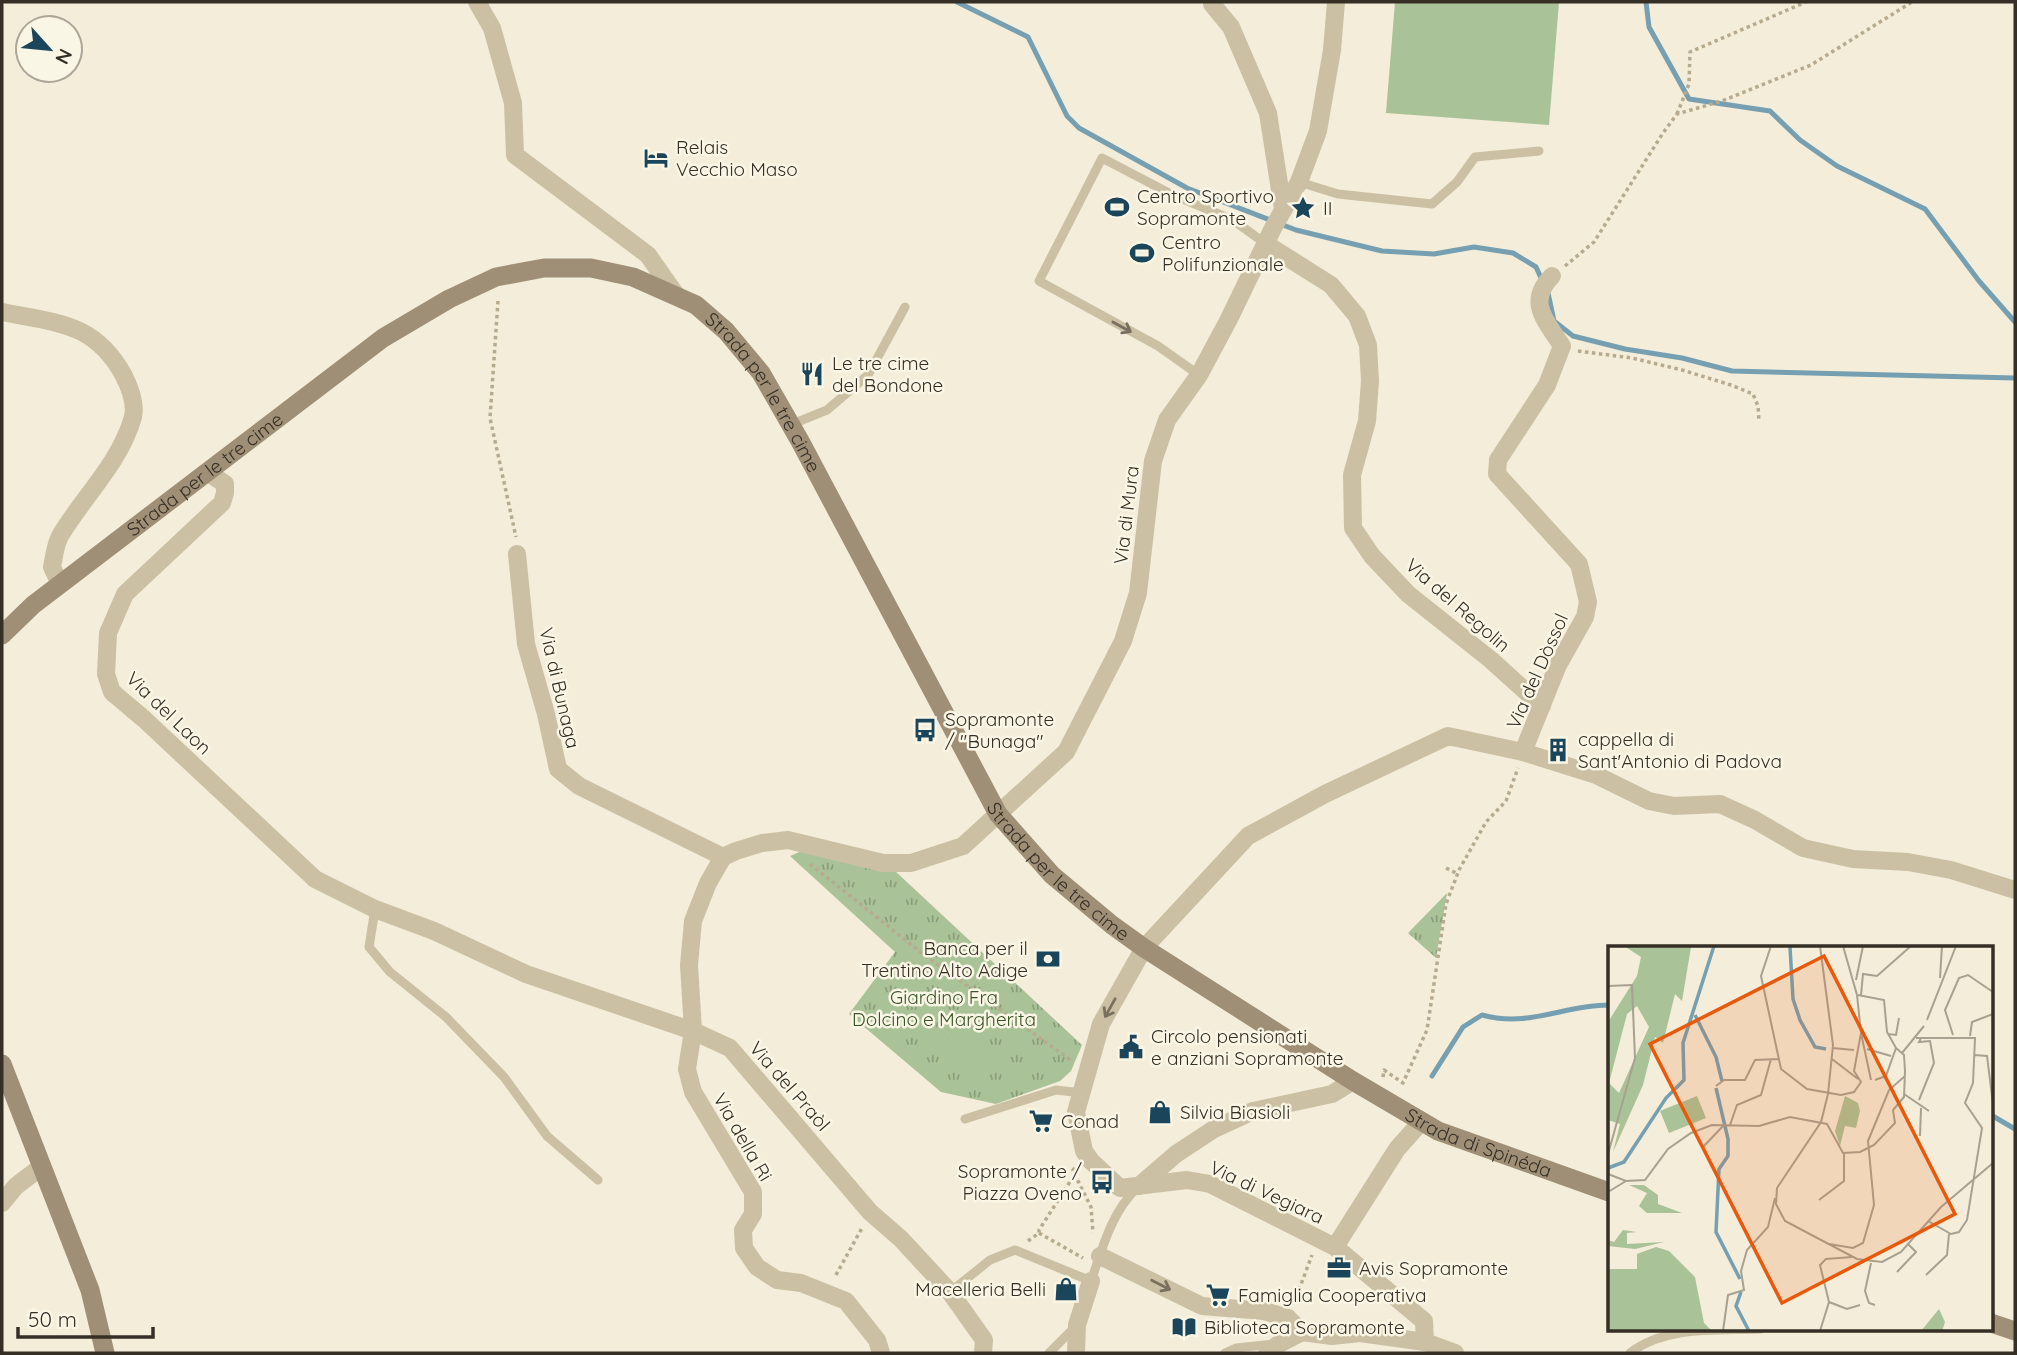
<svg xmlns="http://www.w3.org/2000/svg" width="2017" height="1355" font-family="Quicksand,sans-serif">
  <style>
    .grass { fill: url(#grass-tufts) }
    .pitch { fill: #aac298 }
    .lines { fill: none; stroke-linecap: round; stroke-linejoin: round }
    .stream { stroke: #76a0b1; stroke-width: 5 }
    .path { stroke: #b7aa8e; stroke-width: 3.5; stroke-dasharray: 3.5 3.5; stroke-linecap: butt }
    .service { stroke: #cbc0a4; stroke-width: 9 }
    .minor { stroke: #cbc0a4; stroke-width: 18 }
    .secondary { stroke: #9f8f76; stroke-width: 19 }
    .oneway { stroke: #79705f }
    .labels { text-anchor: middle; stroke-width: 5; stroke-linejoin: round; paint-order: stroke }
    .poi-label { font-size: 19px; fill: #362f26; stroke: #faf6e5; text-anchor: start }
    .street-label { font-size: 19px; fill: #362f26; stroke: #faf6e5 }
    .park-label { font-size: 19px; fill: #3a5629; stroke: #faf6e5 }
    .inset-river { fill: none; stroke: #76a0b1; stroke-width: 3.5 }
    .inset-road { fill: none; stroke: #a7a191; stroke-width: 2 }
    .view { fill: #e8590c; fill-opacity: 0.15; stroke: #e8590c; stroke-width: 3.5 }
    .inset-edge { fill: none; stroke: #362f26; stroke-width: 3.5 }
  </style>
  <defs>
    <pattern id="grass-tufts" width="24" height="20" patternUnits="userSpaceOnUse" patternTransform="scale(1.75)"><rect width="24" height="20" fill="#aac298"/><path d="M3 7l-1-3M5 7V3M7 7l1-3M15 17l-1-3M17 17v-4M19 17l1-3" fill="none" stroke="#8b9e7c"/></pattern>
  </defs>
  <rect width="100%" height="100%" fill="#f3edd9"/>
  <g class="grass">
    <path d="M804 850 895 871 1082 1045 1071 1071 1060 1081 996 1104 941 1092 849 1014 895 952 790 856Z"/>
    <path d="M1447 893 1436 958 1408 933Z"/>
  </g>
  <g class="pitch">
    <path d="M1395 2H1559L1549 125 1386 113Z"/>
    <path d="M954 1032 991 1058 978 1078 940 1051Z"/>
  </g>
  <g class="lines">
    <g class="stream">
      <path d="M957 2 1028 37 1067 116 1079 128 1187 188 1296 230 1382 251 1434 254 1474 247 1513 253 1536 267 1542 280"/>
      <path d="M1646 2 1649 27 1689 99 1770 111 1800 140 1837 166 1925 209 1979 281 2015 322"/>
      <path d="M1547 288 1554 321 1573 336 1625 349 1682 358 1732 371 2015 378"/>
      <path d="M1432 1076 1463 1027 1482 1015C1529 1028 1563 1005 1609 1005"/>
      <path d="M1991 1115 2015 1129"/>
    </g>
    <g class="path">
      <path d="M1677 114 1689 84 1690 52 1806 2"/>
      <path d="M1565 266 1594 242 1663 133 1677 114 1722 101 1811 65 1912 2"/>
      <path d="M498 301 490 418 516 537"/>
      <path d="M1578 351 1632 358 1682 370 1731 385 1753 394 1758 406 1759 421"/>
      <path d="M810 864 923 954 1072 1061"/>
      <path d="M1446 868 1458 874"/>
      <path d="M1383 1077 1384 1070 1403 1083 1427 1030 1446 904 1459 870 1486 822 1506 801 1518 768"/>
      <path d="M1075 1168 1073 1170 1075 1175 1091 1207 1093 1233"/>
      <path d="M1039 1233 1083 1258"/>
      <path d="M1028 1241 1039 1233V1230L1075 1174"/>
      <path d="M836 1275 862 1228"/>
      <path d="M1294 1303 1312 1255"/>
    </g>
    <g class="service">
      <path d="M1299 182 1338 194 1432 204 1457 182 1475 157 1539 151"/>
      <path d="M1199 375 1158 346 1039 281 1102 158 1171 194 1233 220 1266 244"/>
      <path d="M790 425 827 410 868 375 905 307"/>
      <path d="M375 909 369 947 390 972 446 1017 504 1077 547 1136 598 1180"/>
      <path d="M965 1119 1056 1090 1082 1093"/>
      <path d="M950 1292 990 1260 1015 1250 1091 1281C1102 1250 1111 1213 1136 1189"/>
      <path d="M1049 1353 1075 1327"/>
      <path d="M1225 1353 1236 1348 1274 1344"/>
      <path d="M1630 1353C1665 1325 1719 1331 1761 1329"/>
    </g>
    <g class="minor">
      <path d="M477 2 492 28 513 103 515 155 648 255 676 295"/>
      <path d="M1212 4 1231 27 1268 113 1283 209"/>
      <path d="M1266 244 1331 285 1357 316 1368 345 1370 381 1367 421 1352 475 1353 528 1372 556 1408 594 1491 660 1542 706"/>
      <path d="M2 312C56 323 95 322 124 376 130 388 136 404 133 417 120 463 83 497 60 536 55 545 54 558 52 567L60 584"/>
      <path d="M209 473 225 484V493L222 503 125 594 108 633 106 674 112 692 144 719 315 879 375 909 434 931 526 974 693 1031 730 1048 870 1212 901 1239 950 1292 984 1340 983 1353"/>
      <path d="M517 554 526 644 546 714 558 769 579 786 723 857"/>
      <path d="M1523 752 1558 665 1585 617 1588 602 1579 564 1497 474 1498 460 1547 385 1562 346C1546 321 1526 302 1552 276"/>
      <path d="M1139 1186 1176 1154 1214 1129 1253 1111 1332 1094 1353 1081"/>
      <path d="M2 1203 16 1186 41 1167"/>
      <path d="M1335 1247 1397 1149 1422 1121"/>
      <path d="M1100 1256 1202 1306 1264 1311 1288 1318 1302 1332 1332 1336 1360 1333 1425 1342"/>
      <path d="M881 1353 877 1340 846 1301 801 1283 777 1280 757 1267 744 1248 743 1230 753 1214V1192L693 1092 687 1069 693 1031 689 965 693 921 708 883 723 857 736 851 762 843 788 840 883 863H911L963 846 1066 752 1123 641 1138 593 1153 461 1167 420 1199 375 1229 319 1273 228 1299 182 1318 131 1332 50 1336 2"/>
      <path d="M1076 1353 1077 1325 1091 1281"/>
      <path d="M1267 1353 1279 1344 1302 1332"/>
      <path d="M1455 1353 1425 1342 1424 1321 1335 1247 1210 1184 1187 1180 1120 1188 1091 1161 1084 1151 1076 1112 1101 1024 1144 948 1248 836 1325 794 1448 736 1523 752 1596 775 1649 801 1674 806 1720 804 1755 820 1803 848 1853 859 1908 862 1951 870 2015 890"/>
    </g>
    <g class="secondary">
      <path id="s1" d="M2 635 33 605 383 338 449 299 496 277 544 268H591L633 277 696 305 726 331 761 373 800 441 998 814 1052 875 1112 925 1144 948 1353 1081 1438 1131 1609 1192"/>
      <path d="M2 1064 90 1290 105 1353"/>
      <path d="M1991 1323 2015 1331"/>
    </g>
  </g>
  <defs><path id="oneway-shaft" d="M-6 0H5M1.5-3L5.5 0L1.5 3" fill="none" stroke-width="1.6" stroke-linecap="round" stroke-linejoin="round" transform="scale(1.75)"/></defs>
  <g class="oneway">
    <use href="#oneway-shaft" transform="translate(1122 327) rotate(29)"/>
    <use href="#oneway-shaft" transform="translate(1110 1008) rotate(119)"/>
    <use href="#oneway-shaft" transform="translate(1161 1285) rotate(27)"/>
  </g>
  <defs>
    <g id="hotel-bare" transform="scale(1.89)"><path d="M-6-4.5h1.5V1H6V5H4.5V3h-9V5H-6ZM-4 0a1.8 1.8 0 1 1 3.6 0ZM.5 0V-2.5h3Q6-2.5 6 0Z" fill="#1a455a" stroke="#faf6e5" stroke-width="2.5" paint-order="stroke"/></g>
    <g id="stadium-bare" transform="scale(1.89)"><path d="M0-5a6.5 5 0 1 0 0 10a6.5 5 0 1 0 0-10ZM-3.5-1.8h7v3.6h-7Z" fill="#1a455a" stroke="#faf6e5" stroke-width="2.5" paint-order="stroke"/></g>
    <g id="sight-bare" transform="scale(1.89)"><path d="M0-6L1.8-2.2L6-1.7L2.9 1.2L3.7 5.4L0 3.3L-3.7 5.4L-2.9 1.2L-6-1.7L-1.8-2.2Z" fill="#1a455a" stroke="#faf6e5" stroke-width="2.5" paint-order="stroke"/></g>
    <g id="restaurant-bare" transform="scale(1.89)"><path d="M-5-6h1v4h1v-4h1v4h1v-4h1v5L-1.5 .5V6h-2V.5L-5-1ZM5-6V6H3V1.5H1.5Q1.5-4 5-6Z" fill="#1a455a" stroke="#faf6e5" stroke-width="2.5" paint-order="stroke"/></g>
    <g id="bus-bare" transform="scale(1.89)"><path d="M-5-6H5V4H4V6H2V4H-2V6H-4V4H-5ZM-3.5-4V0h7V-4ZM-3.5 1.2v1.5H-2V1.2ZM2 1.2v1.5H3.5V1.2Z" fill="#1a455a" stroke="#faf6e5" stroke-width="2.5" paint-order="stroke"/></g>
    <g id="building-bare" transform="scale(1.89)"><path d="M-4-6H4V6H1V3H-1V6H-4ZM-2.5-4.3h1.7v1.8h-1.7ZM.8-4.3h1.7v1.8H.8ZM-2.5-1h1.7V.8h-1.7ZM.8-1h1.7V.8H.8Z" fill="#1a455a" stroke="#faf6e5" stroke-width="2.5" paint-order="stroke"/></g>
    <g id="bank-bare" transform="scale(1.89)"><path d="M-6-4H6V4H-6ZM0-2.3a2.3 2.3 0 1 0 0 4.6a2.3 2.3 0 1 0 0-4.6Z" fill="#1a455a" stroke="#faf6e5" stroke-width="2.5" paint-order="stroke"/></g>
    <g id="civic-bare" transform="scale(1.89)"><path d="M-.6-6.5H3V-4.5H.6V-3L4-1V1h2V6H-6V1h2V-1L-.6-3ZM-1.2 2.5V6h2.4V2.5Z" fill="#1a455a" stroke="#faf6e5" stroke-width="2.5" paint-order="stroke"/></g>
    <g id="shop-bare" transform="scale(1.89)"><path d="M-5-2.5h2.3a2.7 3.5 0 0 1 5.4 0H5L5.5 6h-11ZM-1.5-2.5h3a1.5 2.3 0 0 0-3 0Z" fill="#1a455a" stroke="#faf6e5" stroke-width="2.5" paint-order="stroke"/></g>
    <g id="supermarket-bare" transform="scale(1.89)"><path d="M-6-5.5h2.5l.6 2H6L4.5 2H-2.5L-4.4-4H-6ZM-1.5 3.2a1.3 1.3 0 1 0 .1 0ZM3 3.2a1.3 1.3 0 1 0 .1 0Z" fill="#1a455a" stroke="#faf6e5" stroke-width="2.5" paint-order="stroke"/></g>
    <g id="office-bare" transform="scale(1.89)"><path d="M-6-3h4V-5.5h4V-3h4V5H-6ZM-1-4.5V-3h2v-1.5ZM-6 0V1H6V0Z" fill="#1a455a" stroke="#faf6e5" stroke-width="2.5" paint-order="stroke"/></g>
    <g id="library-bare" transform="scale(1.89)"><path d="M-6-4Q-3-5.5-.7-3.5V5Q-3 3-6 4ZM6-4Q3-5.5 .7-3.5V5Q3 3 6 4Z" fill="#1a455a" stroke="#faf6e5" stroke-width="2.5" paint-order="stroke"/></g>
  </defs>
  <g fill-rule="evenodd">
    <use href="#hotel-bare" x="656" y="158"/>
    <use href="#stadium-bare" x="1117" y="207"/>
    <use href="#sight-bare" x="1303" y="208"/>
    <use href="#stadium-bare" x="1142" y="253"/>
    <use href="#restaurant-bare" x="812" y="374"/>
    <use href="#bus-bare" x="925" y="730"/>
    <use href="#building-bare" x="1558" y="750"/>
    <use href="#bank-bare" x="1048" y="959"/>
    <use href="#civic-bare" x="1131" y="1047"/>
    <use href="#shop-bare" x="1160" y="1112"/>
    <use href="#supermarket-bare" x="1041" y="1121"/>
    <use href="#bus-bare" x="1102" y="1182"/>
    <use href="#office-bare" x="1339" y="1268"/>
    <use href="#shop-bare" x="1066" y="1289"/>
    <use href="#supermarket-bare" x="1218" y="1295"/>
    <use href="#library-bare" x="1184" y="1327"/>
  </g>
  <g class="labels">
    <g class="poi-label">
      <text x="676" y="154">Relais<tspan x="676" dy="22">Vecchio Maso</tspan></text>
      <text x="1137" y="203">Centro Sportivo<tspan x="1137" dy="22">Sopramonte</tspan></text>
      <text x="1323" y="215">II</text>
      <text x="1162" y="249">Centro<tspan x="1162" dy="22">Polifunzionale</tspan></text>
      <text x="832" y="370">Le tre cime<tspan x="832" dy="22">del Bondone</tspan></text>
      <text x="945" y="726">Sopramonte<tspan x="945" dy="22">/ "Bunaga"</tspan></text>
      <text x="1578" y="746">cappella di<tspan x="1578" dy="22">Sant'Antonio di Padova</tspan></text>
      <text x="1028" y="955" text-anchor="end">Banca per il<tspan x="1028" dy="22">Trentino Alto Adige</tspan></text>
      <text x="1151" y="1043">Circolo pensionati<tspan x="1151" dy="22">e anziani Sopramonte</tspan></text>
      <text x="1180" y="1119">Silvia Biasioli</text>
      <text x="1061" y="1128">Conad</text>
      <text x="1082" y="1178" text-anchor="end">Sopramonte /<tspan x="1082" dy="22">Piazza Oveno</tspan></text>
      <text x="1359" y="1275">Avis Sopramonte</text>
      <text x="1046" y="1296" text-anchor="end">Macelleria Belli</text>
      <text x="1238" y="1302">Famiglia Cooperativa</text>
      <text x="1204" y="1334">Biblioteca Sopramonte</text>
    </g>
    <g class="street-label">
      <text dy="7" stroke="none"><textPath href="#s1" startOffset="931">Strada per le tre cime</textPath></text>
      <text dy="7" stroke="none"><textPath href="#s1" startOffset="259">Strada per le tre cime</textPath></text>
      <text transform="translate(1126 515) rotate(-83)" y="7">Via di Mura</text>
      <text transform="translate(1458 605) rotate(41)" y="7">Via del Regolin</text>
      <text transform="translate(1537 671) rotate(-66)" y="7">Via del Dòssol</text>
      <text transform="translate(560 688) rotate(77)" y="7">Via di Bunaga</text>
      <text transform="translate(169 713) rotate(44)" y="7">Via del Laon</text>
      <text dy="7" stroke="none"><textPath href="#s1" startOffset="1498">Strada per le tre cime</textPath></text>
      <text transform="translate(790 1086) rotate(49)" y="7">Via del Praòl</text>
      <text transform="translate(743 1137) rotate(60)" y="7">Via della Ri</text>
      <text dy="7" stroke="none"><textPath href="#s1" startOffset="2002">Strada di Spinéda</textPath></text>
      <text transform="translate(1267 1192) rotate(25)" y="7">Via di Vegiara</text>
    </g>
    <g class="park-label">
      <text x="944" y="1004">Giardino Fra<tspan x="944" dy="22">Dolcino e Margherita</tspan></text>
    </g>
  </g>
  <g transform="translate(1608 946)">
    <rect width="385" height="385" fill="#f3edd9"/>
    <path d="M237 150 250 157 252 165 248 182 237 180 232 200 227 185Z" fill="#aac298"/>
    <path d="M16 0 83 1 74 55 67 48 55 97 47 91 35 139 5 206 12 178 0 174V76L29 30 33 11ZM29 60 41 81 11 147 1 137 19 68ZM21 239H36L50 249V258L74 267H39L31 260 39 247ZM15 284 29 286 19 287V298L56 296 27 303 0 300V294L6 296ZM48 301 61 305 87 331 96 377 104 385H0V323H29V308ZM331 363 337 376 334 385H313Z" fill="#aac298" fill-rule="evenodd"/>
    <path d="M89 150 98 172 61 187 52 165Z" fill="#aac298"/>
    <path class="inset-river" d="M182 1 185 53 192 74 207 101 218 103M87 69 108 111 114 135M108 142 120 193V210L111 223 108 286 132 333M0 222 16 216 58 152 76 134 75 97 106 0M133 346 128 360 141 385"/>
    <path class="inset-road" d="M163 0 153 30 173 123 199 143 233 149 246 146 253 136 246 125 253 87 249 49 235 0M212 0 225 99 220 148 213 176 169 242 168 258 177 275 249 313 274 316 293 306 333 261 385 217M332 32 334 0M248 34 255 0M0 40 24 39 27 112 0 208M250 49 276 54 279 86 288 102M253 49 255 28 269 30 303 0M319 74 348 0M253 87 263 134M280 88 288 89 291 72M345 89 337 64 351 32 360 29 385 46M362 90 364 76 385 68M308 92H367L365 137 357 157 374 182 359 274 351 286 343 288 320 275M224 102 246 104M259 103 283 110M294 107 316 80M366 109 379 110 385 158M224 113 250 133M267 134 278 130 288 102M108 140 116 134H137L147 114 171 113M296 148 321 165M311 154 326 117 322 95 311 96 313 92M122 179 129 159 153 149 163 113M312 190 313 162M95 201 116 179M0 228 18 235 37 234 60 203 83 187 104 179 151 180 182 171 219 178 235 207 252 206 266 199 287 177 285 164 296 151 297 125 296 109 288 102M0 246 18 235M211 254 236 235V208M221 298 245 302 255 297 266 259 260 195 281 144 297 130M263 317 257 345 261 357 267 359M289 326 308 306 300 298M318 329 339 309 341 288M221 356 239 363 252 359M115 385 120 349 136 344 133 325 139 304 160 281 167 252M212 385 221 356 212 319 218 313 244 311"/>
    <path class="view" d="M216 10 347 268 174 357 42 98Z"/>
    <rect width="385" height="385" class="inset-edge"/>
  </g>
  <rect width="2017" height="1355" fill="none" stroke="#362f26" stroke-width="7"/>
  <g transform="translate(49 49) rotate(117)"><circle r="33" fill="#faf6e5" stroke="#aca699" stroke-width="2"/>
  <path d="M0-5L12 26L0 18L-12 26Z" fill="#1a455a"/>
  <text y="-10" font-size="19" font-weight="bold" text-anchor="middle" fill="#362f26">N</text>
  </g>
  <path d="M18 1327v10h135v-10" fill="none" stroke="#362f26" stroke-width="3.5"/>
  <text x="28" y="1327" font-size="21" fill="#362f26" stroke="#faf6e5" stroke-width="5" paint-order="stroke">50 m</text>
</svg>
